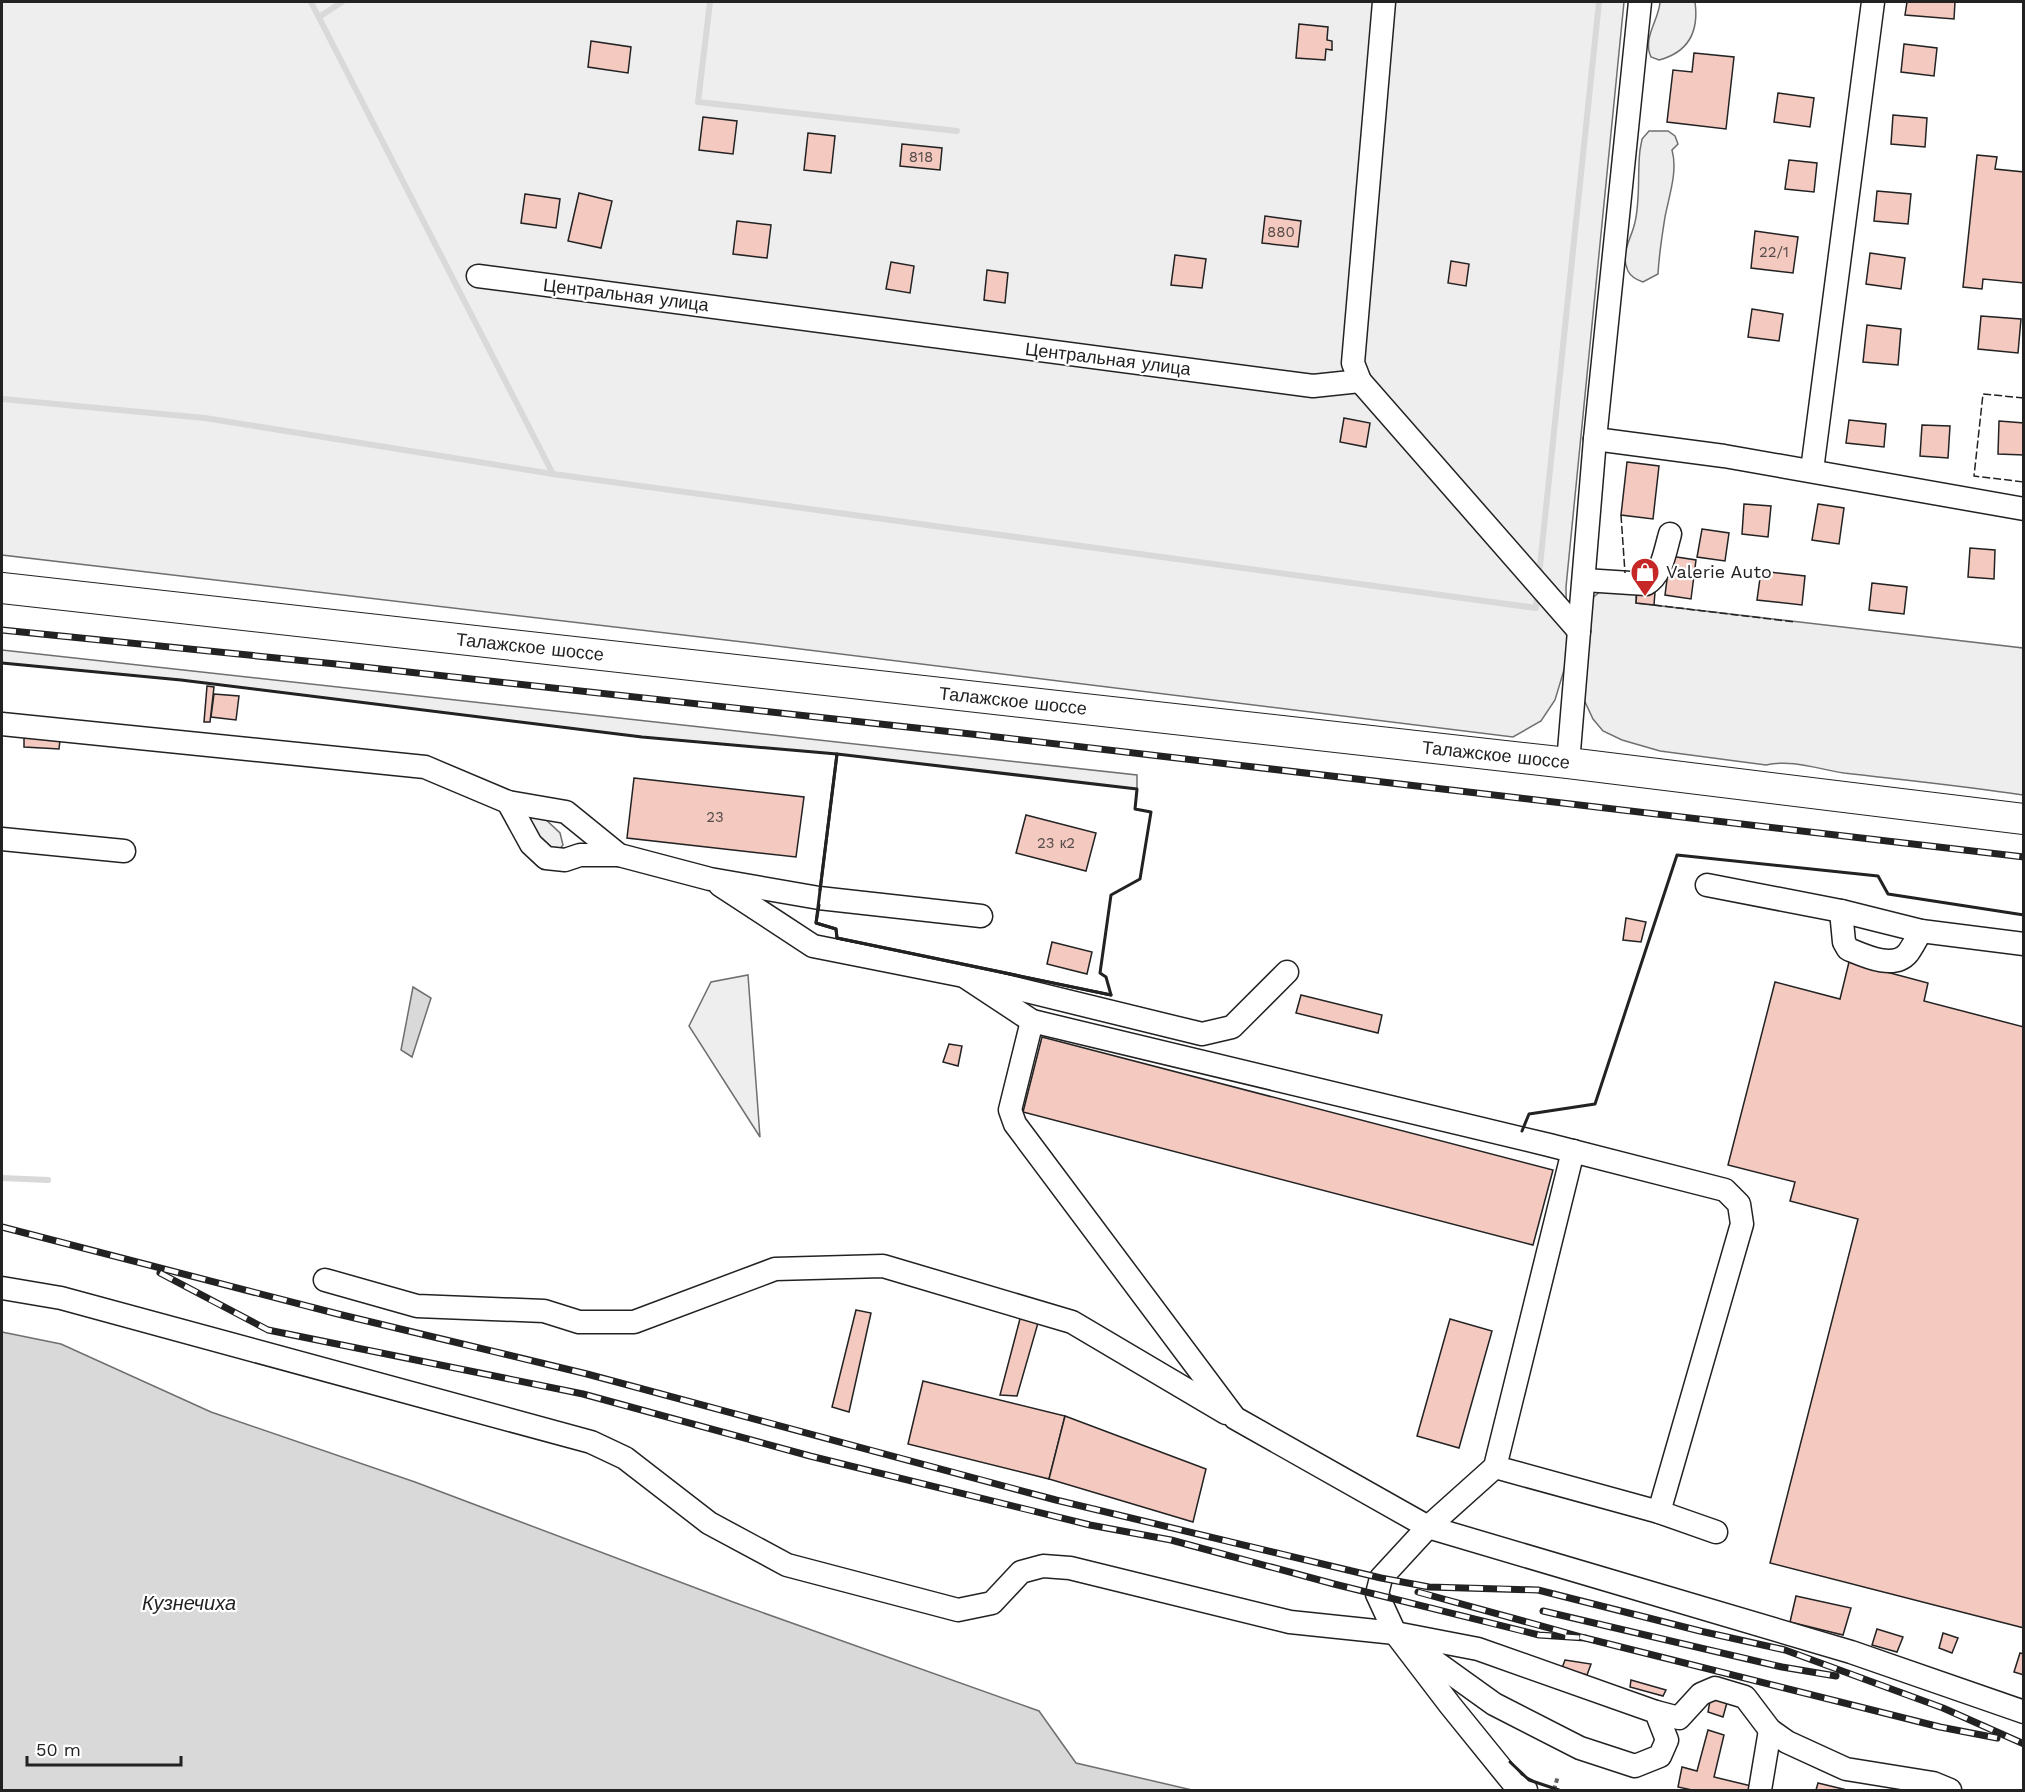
<svg xmlns="http://www.w3.org/2000/svg" width="2025" height="1792" font-family="'Work Sans',sans-serif">
  <style>
    .green { fill: #eee; stroke: #6f6f6f; stroke-width: 1.5 }
    .water { fill: #d9d9d9; stroke: #6f6f6f; stroke-width: 1.5 }
    .lines { fill: none; stroke-linecap: round; stroke-linejoin: round }
    .stream { stroke: #d9d9d9; stroke-width: 6 }
    .building { fill: #f3c9c0; stroke: #222; stroke-width: 1.5 }
    .minor-casing { stroke: #222; stroke-width: 25 }
    .major-casing { stroke: #222; stroke-width: 32 }
    .path { stroke: #646464; stroke-width: 4; stroke-dasharray: 4.5 3; stroke-linecap: butt }
    .minor { stroke: #fff; stroke-width: 22 }
    .major { stroke: #fff; stroke-width: 30 }
    .rail-casing { stroke: #222; stroke-width: 7 }
    .rail { stroke: #fff; stroke-width: 4.5; stroke-dasharray: 14; stroke-linecap: butt }
    .fence { stroke: #222; stroke-width: 1.5; stroke-dasharray: 8 3; stroke-linecap: butt }
    .wall { stroke: #222; stroke-width: 3 }
    .labels { text-anchor: middle; stroke-width: 4.5; stroke-linejoin: round; paint-order: stroke }
    .number-label { font-size: 15px; fill: #564c4a }
    .street-label { font-size: 18px; fill: #222; stroke: #fff }
    .poi-label { font-size: 18px; fill: #222; stroke: #fff; text-anchor: start }
    .water-label { font-size: 20px; font-style: italic; fill: #222; stroke: #fff }
  </style>
  <rect width="100%" height="100%" fill="#fff"/>
  <g class="green">
    <path d="M2 2H1624L1566 587 1567 660 1555 700 1541 721 1513 737 743 642 2 555Z"/>
    <path d="M1660 2H1695C1699 31 1689 52 1659 60L1651 57C1642 38 1659 20 1660 2Z"/>
    <path d="M1649 131H1668L1675 136 1678 144 1672 150C1678 171 1669 196 1665 217 1662 236 1659 254 1658 274L1643 282C1637 280 1631 277 1628 271 1620 254 1630 241 1634 226 1641 202 1637 174 1640 150L1642 139Z"/>
    <path d="M1602 590H1636V603L2023 648V795C1964 786 1904 780 1844 773 1817 769 1793 759 1766 765L1660 751 1622 740 1603 731 1593 719 1579 689 1590 600Z"/>
    <path d="M2 650 1137 775V789L837 754 642 737 181 680 2 663Z"/>
    <path d="M524 816H542L560 833 563 845 558 851 547 849Z"/>
    <path d="M748 975 760 1137 689 1026 711 982Z"/>
  </g>
  <g class="water">
    <path d="M413 987 431 998 412 1057 401 1050Z"/>
    <path d="M2 1332 61 1344 211 1412 415 1482 733 1602 1039 1711 1076 1763 1192 1790H2Z"/>
  </g>
  <g class="lines">
    <g class="stream">
      <path d="M311 2 553 474"/>
      <path d="M710 2 698 102 957 131"/>
      <path d="M319 17 342 2"/>
      <path d="M2 399 205 418 553 474 1536 608 1537 594"/>
      <path d="M1539 575 1599 2"/>
      <path d="M2 1178 48 1180"/>
    </g>
  </g>
  <g class="building">
    <path d="M1907 2H1955L1954 19 1905 15Z"/>
    <path d="M1299 24 1328 27 1327 40 1332 41V50L1326 49 1325 60 1296 58Z"/>
    <path d="M591 41 631 47 628 73 588 67Z"/>
    <path d="M1904 44 1937 48 1934 76 1901 72Z"/>
    <path d="M1694 53 1734 57 1726 129 1667 122 1673 70 1692 72Z"/>
    <path d="M1778 93 1814 98 1810 127 1774 122Z"/>
    <path d="M1893 115 1927 118 1925 147 1891 144Z"/>
    <path d="M703 117 737 121 733 154 699 150Z"/>
    <path d="M808 133 835 136 831 173 804 170Z"/>
    <path d="M902 144 942 148 940 170 900 166Z"/>
    <path d="M1977 155 1997 157 1995 169 2024 172V283L1983 279 1982 289 1963 287Z"/>
    <path d="M1789 160 1817 163 1814 192 1785 189Z"/>
    <path d="M1877 191 1911 194 1908 224 1874 221Z"/>
    <path d="M579 193 612 201 601 248 568 241Z"/>
    <path d="M525 194 560 199 556 228 521 223Z"/>
    <path d="M1265 216 1301 221 1298 247 1262 243Z"/>
    <path d="M737 221 771 225 767 258 733 254Z"/>
    <path d="M1755 231 1798 237 1793 273 1751 268Z"/>
    <path d="M1870 253 1905 258 1901 289 1866 284Z"/>
    <path d="M1175 255 1206 259 1202 288 1171 285Z"/>
    <path d="M1451 261 1469 264 1466 286 1448 283Z"/>
    <path d="M891 262 914 266 910 293 886 289Z"/>
    <path d="M987 270 1008 273 1005 303 984 300Z"/>
    <path d="M1752 309 1783 314 1779 341 1748 337Z"/>
    <path d="M1981 316 2021 319 2018 353 1978 349Z"/>
    <path d="M1867 325 1901 329 1898 365 1863 362Z"/>
    <path d="M1344 418 1370 423 1366 447 1340 442Z"/>
    <path d="M1849 420 1886 424 1884 447 1846 443Z"/>
    <path d="M1999 421 2024 423V455L1998 454Z"/>
    <path d="M1922 425 1950 426 1948 458 1920 456Z"/>
    <path d="M1627 462 1659 466 1653 519 1621 515Z"/>
    <path d="M1744 504 1771 506 1768 537 1742 534Z"/>
    <path d="M1818 504 1844 508 1839 544 1812 540Z"/>
    <path d="M1702 529 1729 533 1725 561 1697 557Z"/>
    <path d="M1970 548 1995 550 1994 579 1968 577Z"/>
    <path d="M1670 556 1696 560 1691 599 1665 595Z"/>
    <path d="M1761 571 1805 576 1802 605 1757 600Z"/>
    <path d="M1872 583 1907 587 1904 614 1869 610Z"/>
    <path d="M1637 590 1655 592 1654 605 1636 603Z"/>
    <path d="M207 686 214 687 210 722H204Z"/>
    <path d="M214 694 239 696 236 720 211 717Z"/>
    <path d="M24 737 60 740 59 749 24 747Z"/>
    <path d="M634 778 804 797 796 857 627 838Z"/>
    <path d="M1026 815 1096 833 1086 871 1016 853Z"/>
    <path d="M1626 918 1646 922 1641 942 1623 940Z"/>
    <path d="M1052 942 1092 952 1087 974 1047 964Z"/>
    <path d="M1849 962 1928 983 1924 1001 2024 1027V1628L1770 1563 1858 1219 1790 1201 1795 1182 1728 1165 1775 982 1840 999Z"/>
    <path d="M1301 995 1382 1015 1378 1033 1296 1013Z"/>
    <path d="M1042 1037 1553 1170 1533 1245 1023 1112Z"/>
    <path d="M949 1044 962 1046 958 1066 943 1062Z"/>
    <path d="M856 1310 871 1313 849 1412 832 1407Z"/>
    <path d="M1021 1315 1038 1323 1017 1396 1000 1395Z"/>
    <path d="M1450 1319 1492 1331 1459 1448 1417 1436Z"/>
    <path d="M923 1381 1065 1416 1049 1479 908 1444Z"/>
    <path d="M1065 1416 1206 1469 1193 1522 1049 1479Z"/>
    <path d="M1796 1596 1851 1608 1843 1635 1790 1622Z"/>
    <path d="M1877 1629 1903 1637 1897 1652 1872 1645Z"/>
    <path d="M1943 1633 1958 1638 1952 1653 1939 1648Z"/>
    <path d="M2020 1653 2024 1654V1675L2014 1672Z"/>
    <path d="M1565 1660 1591 1664 1587 1675 1562 1668Z"/>
    <path d="M1631 1680 1666 1690 1663 1696 1630 1687Z"/>
    <path d="M1711 1695 1728 1699 1723 1717 1708 1712Z"/>
    <path d="M1708 1730 1724 1735 1714 1777 1768 1790H1692L1678 1787 1682 1767 1697 1771Z"/>
    <path d="M1818 1783 1847 1790H1816Z"/>
  </g>
  <g class="lines">
    <g class="minor-casing">
      <g id="minor">
        <path d="M478 276 1313 386 1360 381 1353 363 1384 2"/>
        <path d="M1360 381 1579 631"/>
        <path d="M1595 439 1724 456 2024 509"/>
        <path d="M1812 470 1873 2"/>
        <path d="M1584 580 1646 584C1662 575 1665 551 1670 534"/>
        <path d="M2 724 425 767 508 802 566 812 619 855 710 879 819 898 981 916"/>
        <path d="M1568 763 1595 439 1640 2"/>
        <path d="M508 802 531 844 546 858 565 860 580 855H619"/>
        <path d="M2 839 124 851"/>
        <path d="M720 885 813 946 969 977 1202 1034 1232 1027 1287 972"/>
        <path d="M1707 885 1841 911 1921 931 2024 944"/>
        <path d="M1841 911 1844 942 1848 949C1865 956 1894 970 1908 953 1913 946 1917 938 1921 931"/>
        <path d="M964 976 1032 1021 1549 1145 1725 1190 1739 1204 1742 1224 1659 1512 1495 1467"/>
        <path d="M1032 1021 1010 1110 1015 1124 1235 1418 1428 1527 1851 1652 2024 1712"/>
        <path d="M325 1280 417 1306 544 1311 579 1322H634L775 1269 883 1266 1072 1322 1226 1413"/>
        <path d="M2 1288 61 1298 591 1442 625 1458 709 1523 787 1565 958 1610 992 1603 1021 1572 1043 1566 1070 1568 1290 1622 1395 1633 1478 1649 1656 1712 1667 1740 1660 1756 1635 1766 1580 1748 1494 1704 1395 1633"/>
        <path d="M1659 1512 1716 1532"/>
        <path d="M1656 1712 1679 1718 1701 1694 1715 1688 1745 1697 1770 1730 1787 1742 1846 1769 1933 1783 1950 1790"/>
        <path d="M1526 1790 1514 1784 1450 1705 1395 1633 1377 1594 1381 1578 1428 1527 1495 1467 1573 1151"/>
        <path d="M1760 1790 1770 1730"/>
      </g>
    </g>
    <g class="major-casing">
      <path id="major" d="M2 588 1568 763 2024 819"/>
    </g>
    <path class="path" d="M1554 1790 1558 1776"/>
    <use href="#minor" class="minor"/>
    <use href="#major" class="major"/>
    <g class="rail-casing">
      <g id="rail">
        <path d="M2 630 336 664 980 735 2024 857"/>
        <path d="M2 1227 338 1314 587 1374 1056 1500 1381 1578 1429 1587 1538 1590 1700 1631 1785 1650 1943 1708 2024 1744"/>
        <path d="M160 1273 268 1330 583 1394 810 1456 1090 1525 1171 1540 1334 1584 1539 1635 1585 1638"/>
        <path d="M1418 1592 1585 1638 1940 1727 1997 1738"/>
        <path d="M1543 1611 1782 1667 1836 1676"/>
      </g>
    </g>
    <use href="#rail" class="rail"/>
    <g class="fence">
      <path d="M2024 398 1983 394 1974 476 2024 482"/>
      <path d="M1621 515 1625 573"/>
      <path d="M1654 605 1795 622"/>
    </g>
    <g class="wall">
      <path d="M2 663 181 680 642 737 837 754 820 890"/>
      <path d="M837 754 1137 789 1135 809 1151 812 1140 879 1111 895 1100 973 1106 977 1111 995 837 938 836 929 816 923Z"/>
      <path d="M819 905 816 923 836 929 837 938 1111 995"/>
      <path d="M1522 1131 1529 1114 1595 1104 1677 855 1878 876 1888 894 2024 915"/>
      <path d="M1510 1762 1529 1780 1559 1790"/>
    </g>
  </g>
  <defs>
    <g id="shop-pin" transform="scale(1.5)"><path d="M0 17L-7.5 6A9.5 9.5 0 1 1 7.5 6Z" fill="#c62828" stroke="#fff"/><path d="M-5-2.5h2.3a2.7 3.5 0 0 1 5.4 0H5L5.5 6h-11ZM-1.5-2.5h3a1.5 2.3 0 0 0-3 0Z" fill="#fff"/></g>
  </defs>
  <g fill-rule="evenodd">
    <use href="#shop-pin" x="1645" y="572"/>
  </g>
  <g class="labels">
    <g class="number-label">
      <text x="921" y="162">818</text>
      <text x="1281" y="237">880</text>
      <text x="1774" y="257">22/1</text>
      <text x="715" y="822">23</text>
      <text x="1056" y="848">23 к2</text>
    </g>
    <g class="street-label">
      <text transform="translate(626 295) rotate(7)" y="6">Центральная улица</text>
      <text transform="translate(1108 359) rotate(7)" y="6">Центральная улица</text>
      <text transform="translate(530 647) rotate(6)" y="6">Талажское шоссе</text>
      <text transform="translate(1013 701) rotate(6)" y="6">Талажское шоссе</text>
      <text transform="translate(1496 755) rotate(6)" y="6">Талажское шоссе</text>
    </g>
    <g class="poi-label">
      <text x="1666" y="578">Valerie Auto</text>
    </g>
    <g class="water-label">
      <text x="189" y="1610">Кузнечиха</text>
    </g>
  </g>
  <rect width="2025" height="1792" fill="none" stroke="#222222" stroke-width="6"/>
  <path d="M27 1756v9h154v-9" fill="none" stroke="#222222" stroke-width="3"/>
  <text x="36" y="1756" font-size="18" fill="#222222" stroke="#ffffff" stroke-width="4.5" paint-order="stroke">50 m</text>
</svg>
